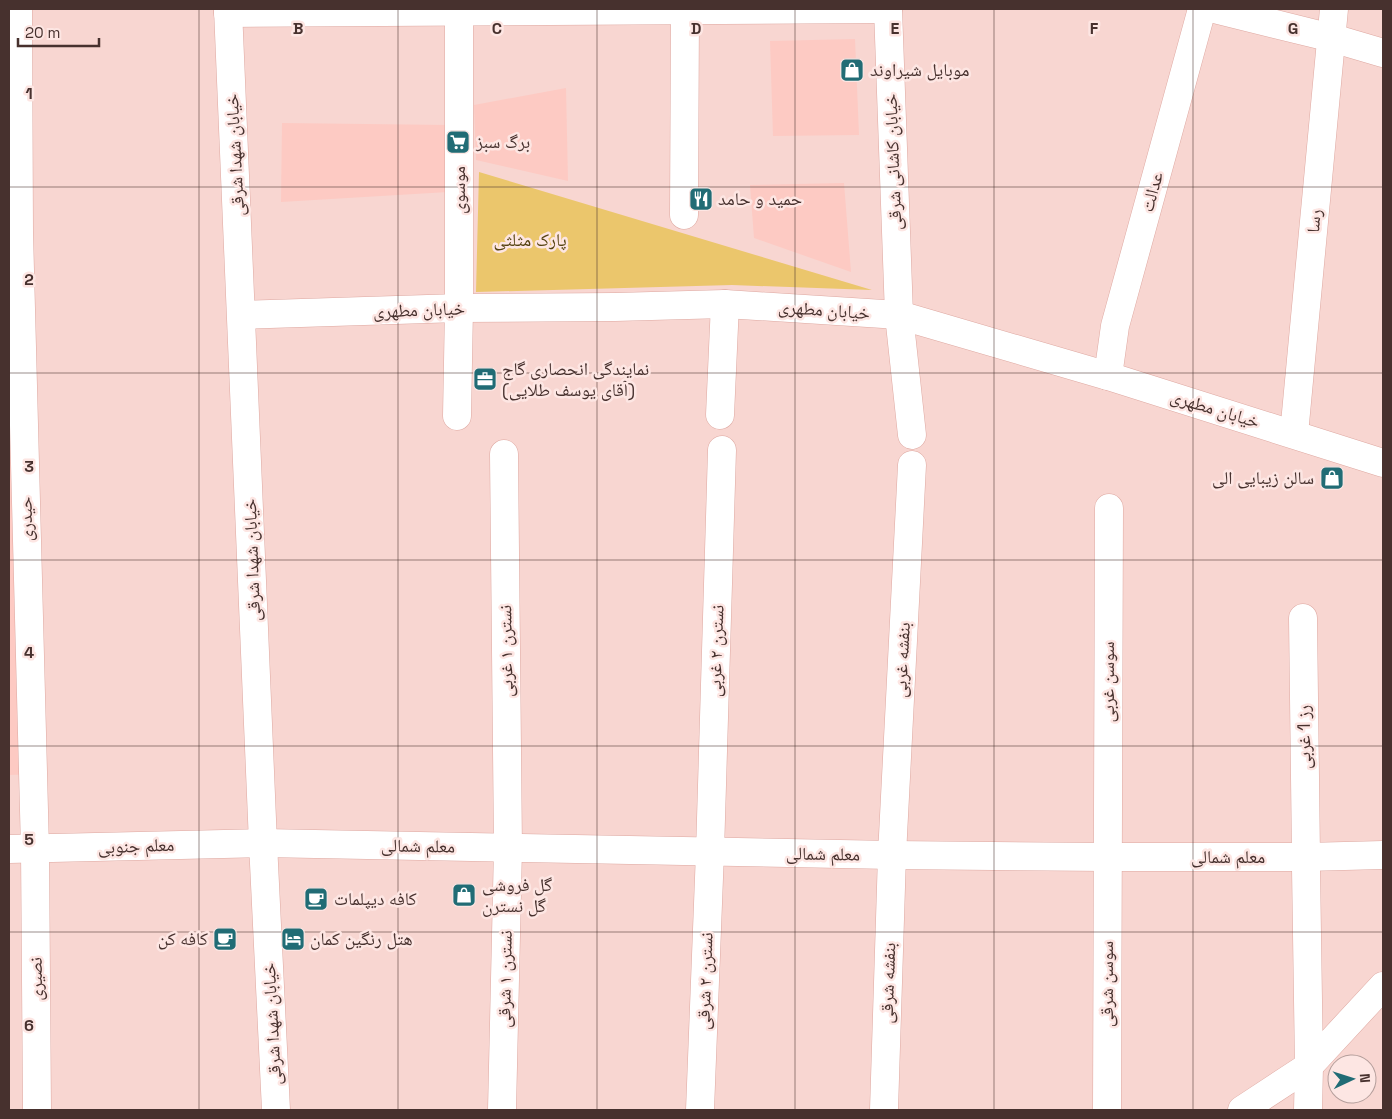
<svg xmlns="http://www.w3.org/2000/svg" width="1392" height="1119" font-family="'Space Grotesk','Noto Naskh Arabic',sans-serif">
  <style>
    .built { fill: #fdcac3 }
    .green { fill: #ebc66c }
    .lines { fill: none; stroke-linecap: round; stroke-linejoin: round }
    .street-casing { stroke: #dea8a1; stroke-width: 29 }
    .secondary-casing { stroke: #dea8a1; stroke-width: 29 }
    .street { stroke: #fff; stroke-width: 28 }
    .secondary { stroke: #fff; stroke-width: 28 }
    .grid { fill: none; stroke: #47312e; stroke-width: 1; stroke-opacity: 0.55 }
    .labels { text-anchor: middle; stroke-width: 5; stroke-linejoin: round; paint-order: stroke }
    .poi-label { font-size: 18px; fill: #47312e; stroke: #fde6e3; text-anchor: start }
    .street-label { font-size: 18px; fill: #47312e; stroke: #fde6e3 }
    .park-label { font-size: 18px; fill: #564311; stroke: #fde6e3 }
    .grid-label { font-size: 16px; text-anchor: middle; font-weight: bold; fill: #47312e; stroke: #fde6e3; stroke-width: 5; stroke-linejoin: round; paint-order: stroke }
  </style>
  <rect width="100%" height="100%" fill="#f8d6d1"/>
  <g class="built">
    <path d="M855 39 859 135 773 136 770 41Z"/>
    <path d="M566 88 568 181 476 160 474 105Z"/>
    <path d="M282 123 448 125V192L281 202Z"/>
    <path d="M844 183 851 272 754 238 750 185Z"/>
    <path d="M9 313 38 774 9 775Z"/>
  </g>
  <path class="green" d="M479 172 872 290 732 285 476 292Z"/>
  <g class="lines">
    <g class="street-casing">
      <g id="street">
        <path d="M18 9 19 232 35 849 37 1110"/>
        <path d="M1214 9 1332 38 1383 53"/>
        <path d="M684 215 685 11"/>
        <path d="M899 315 912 435"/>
        <path d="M1108 376 1115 326 1202 9"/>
        <path d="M720 415 725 304"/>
        <path d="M457 416 459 308V9"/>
        <path d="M1294 434 1334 9"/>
        <path d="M1303 618 1306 857"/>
        <path d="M9 849 263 843 892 855 1107 857H1306L1383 855"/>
        <path d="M1306 868 1309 1066 1308 1110"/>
        <path d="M502 1110 508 848 504 454"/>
        <path d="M700 1110 710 852 722 450"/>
        <path d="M884 1110 892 855 912 465"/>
        <path d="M1107 1110 1109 508"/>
        <path d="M1242 1110 1309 1066 1383 986"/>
      </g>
    </g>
    <g class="secondary-casing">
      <g id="secondary">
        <path d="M228 9 263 843 276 1110"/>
        <path d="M888 9 899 315"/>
        <path d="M228 13 888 9"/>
        <path d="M242 315 459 308 615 307 725 304 899 315 1108 376 1383 463"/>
      </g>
    </g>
    <use href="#street" class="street"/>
    <use href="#secondary" class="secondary"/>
  </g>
  <path class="grid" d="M199 9V1110M398 9V1110M597 9V1110M795 9V1110M994 9V1110M1193 9V1110M9 187H1383M9 373H1383M9 560H1383M9 746H1383M9 932H1383"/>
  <defs>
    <g id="shop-square" transform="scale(1.25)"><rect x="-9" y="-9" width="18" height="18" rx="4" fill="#216c75" stroke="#fde6e3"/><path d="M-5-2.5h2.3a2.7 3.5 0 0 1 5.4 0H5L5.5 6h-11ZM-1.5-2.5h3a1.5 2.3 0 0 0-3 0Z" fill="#fff"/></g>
    <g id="supermarket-square" transform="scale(1.25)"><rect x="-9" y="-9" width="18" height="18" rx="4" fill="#216c75" stroke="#fde6e3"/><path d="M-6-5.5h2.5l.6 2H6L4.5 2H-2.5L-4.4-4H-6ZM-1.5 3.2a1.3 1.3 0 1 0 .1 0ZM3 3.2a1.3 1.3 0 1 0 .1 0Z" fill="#fff"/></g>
    <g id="restaurant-square" transform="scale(1.25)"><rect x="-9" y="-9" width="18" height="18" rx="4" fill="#216c75" stroke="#fde6e3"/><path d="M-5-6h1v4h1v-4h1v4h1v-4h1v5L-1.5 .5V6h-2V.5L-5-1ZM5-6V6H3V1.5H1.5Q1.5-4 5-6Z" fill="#fff"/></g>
    <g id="office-square" transform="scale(1.25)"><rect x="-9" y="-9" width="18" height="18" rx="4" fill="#216c75" stroke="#fde6e3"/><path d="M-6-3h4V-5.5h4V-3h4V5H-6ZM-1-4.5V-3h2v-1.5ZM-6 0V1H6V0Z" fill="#fff"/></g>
    <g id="cafe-square" transform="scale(1.25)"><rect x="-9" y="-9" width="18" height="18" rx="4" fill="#216c75" stroke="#fde6e3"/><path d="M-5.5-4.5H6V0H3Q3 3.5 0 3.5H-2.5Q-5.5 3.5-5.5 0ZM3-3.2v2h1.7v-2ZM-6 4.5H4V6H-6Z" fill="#fff"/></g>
    <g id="hotel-square" transform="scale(1.25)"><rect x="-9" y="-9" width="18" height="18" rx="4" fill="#216c75" stroke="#fde6e3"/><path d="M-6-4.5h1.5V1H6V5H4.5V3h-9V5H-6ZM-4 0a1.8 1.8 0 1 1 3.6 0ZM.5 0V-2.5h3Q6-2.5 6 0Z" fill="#fff"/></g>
  </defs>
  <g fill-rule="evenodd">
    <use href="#shop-square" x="852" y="70"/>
    <use href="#supermarket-square" x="458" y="142"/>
    <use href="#restaurant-square" x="701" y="199"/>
    <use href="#office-square" x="485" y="379"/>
    <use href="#shop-square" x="1332" y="478"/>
    <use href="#shop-square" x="464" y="895"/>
    <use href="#cafe-square" x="316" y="899"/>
    <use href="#cafe-square" x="225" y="939"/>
    <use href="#hotel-square" x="293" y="939"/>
  </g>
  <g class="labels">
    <g class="poi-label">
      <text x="870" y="76">موبایل شیراوند</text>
      <text x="476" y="148">برگ سبز</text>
      <text x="718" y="205">حمید و حامد</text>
      <text x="502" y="375">نمایندگی انحصاری گاج<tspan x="502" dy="21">(آقای یوسف طلایی)</tspan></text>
      <text x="1314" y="484" text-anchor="end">سالن زیبایی الی</text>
      <text x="482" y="891">گل فروشی<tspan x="482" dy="21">گل نسترن</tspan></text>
      <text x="334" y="905">کافه دیپلمات</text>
      <text x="208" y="945" text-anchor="end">کافه کن</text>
      <text x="310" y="945">هتل رنگین کمان</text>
    </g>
    <g class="street-label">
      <text transform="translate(235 155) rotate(-93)" y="6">خیابان شهدا شرقی</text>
      <text transform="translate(893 162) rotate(-92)" y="6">خیابان کاشانی شرقی</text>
      <text transform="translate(459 190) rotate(-90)" y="6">موسوی</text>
      <text transform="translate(1152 192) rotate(-75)" y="6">عدالت</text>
      <text transform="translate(1314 221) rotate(-85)" y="6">رسا</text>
      <text transform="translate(419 310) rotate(-2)" y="6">خیابان مطهری</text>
      <text transform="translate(824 310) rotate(4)" y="6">خیابان مطهری</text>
      <text transform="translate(1215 409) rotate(17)" y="6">خیابان مطهری</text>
      <text transform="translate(26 519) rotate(-91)" y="6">حیدری</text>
      <text transform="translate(252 560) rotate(-92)" y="6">خیابان شهدا شرقی</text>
      <text transform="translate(506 651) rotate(-91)" y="6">نسترن ۱ غربی</text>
      <text transform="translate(716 651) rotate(-88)" y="6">نسترن ۲ غربی</text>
      <text transform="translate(902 660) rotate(-87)" y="6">بنفشه غربی</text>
      <text transform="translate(1108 682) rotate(-90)" y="6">سوسن غربی</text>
      <text transform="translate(1304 737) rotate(-91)" y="6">رز 1 غربی</text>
      <text transform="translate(136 846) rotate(-2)" y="6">معلم جنوبی</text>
      <text transform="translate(418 846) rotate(1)" y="6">معلم شمالی</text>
      <text transform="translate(823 854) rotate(1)" y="6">معلم شمالی</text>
      <text x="1228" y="863">معلم شمالی</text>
      <text transform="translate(36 979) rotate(-91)" y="6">نصیری</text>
      <text transform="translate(505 979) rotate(-89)" y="6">نسترن ۱ شرقی</text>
      <text transform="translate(705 981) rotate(-88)" y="6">نسترن ۲ شرقی</text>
      <text transform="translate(888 983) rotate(-88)" y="6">بنفشه شرقی</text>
      <text transform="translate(1107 984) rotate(-90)" y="6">سوسن شرقی</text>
      <text transform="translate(272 1024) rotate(-93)" y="6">خیابان شهدا شرقی</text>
    </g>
    <g class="park-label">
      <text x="530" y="246">پارک مثلثی</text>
    </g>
  </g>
  <g class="grid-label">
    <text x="298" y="34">B</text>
    <text x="497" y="34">C</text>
    <text x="696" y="34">D</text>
    <text x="895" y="34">E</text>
    <text x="1094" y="34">F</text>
    <text x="1293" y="34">G</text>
    <text x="29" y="99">1</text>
    <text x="29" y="285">2</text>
    <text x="29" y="472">3</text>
    <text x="29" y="658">4</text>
    <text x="29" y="845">5</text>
    <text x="29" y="1031">6</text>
  </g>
  <rect width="1392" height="1119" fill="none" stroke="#47312e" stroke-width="20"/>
  <g transform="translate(1352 1079) rotate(86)"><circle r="24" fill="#fde6e3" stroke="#b49e9b"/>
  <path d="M0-4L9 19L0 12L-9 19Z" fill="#216c75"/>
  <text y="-8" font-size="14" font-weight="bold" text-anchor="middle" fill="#47312e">N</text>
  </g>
  <path d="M18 38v8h81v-8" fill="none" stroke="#47312e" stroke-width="2.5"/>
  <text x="25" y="38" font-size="15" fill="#47312e" stroke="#fde6e3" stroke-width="4" paint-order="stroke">20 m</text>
</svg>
